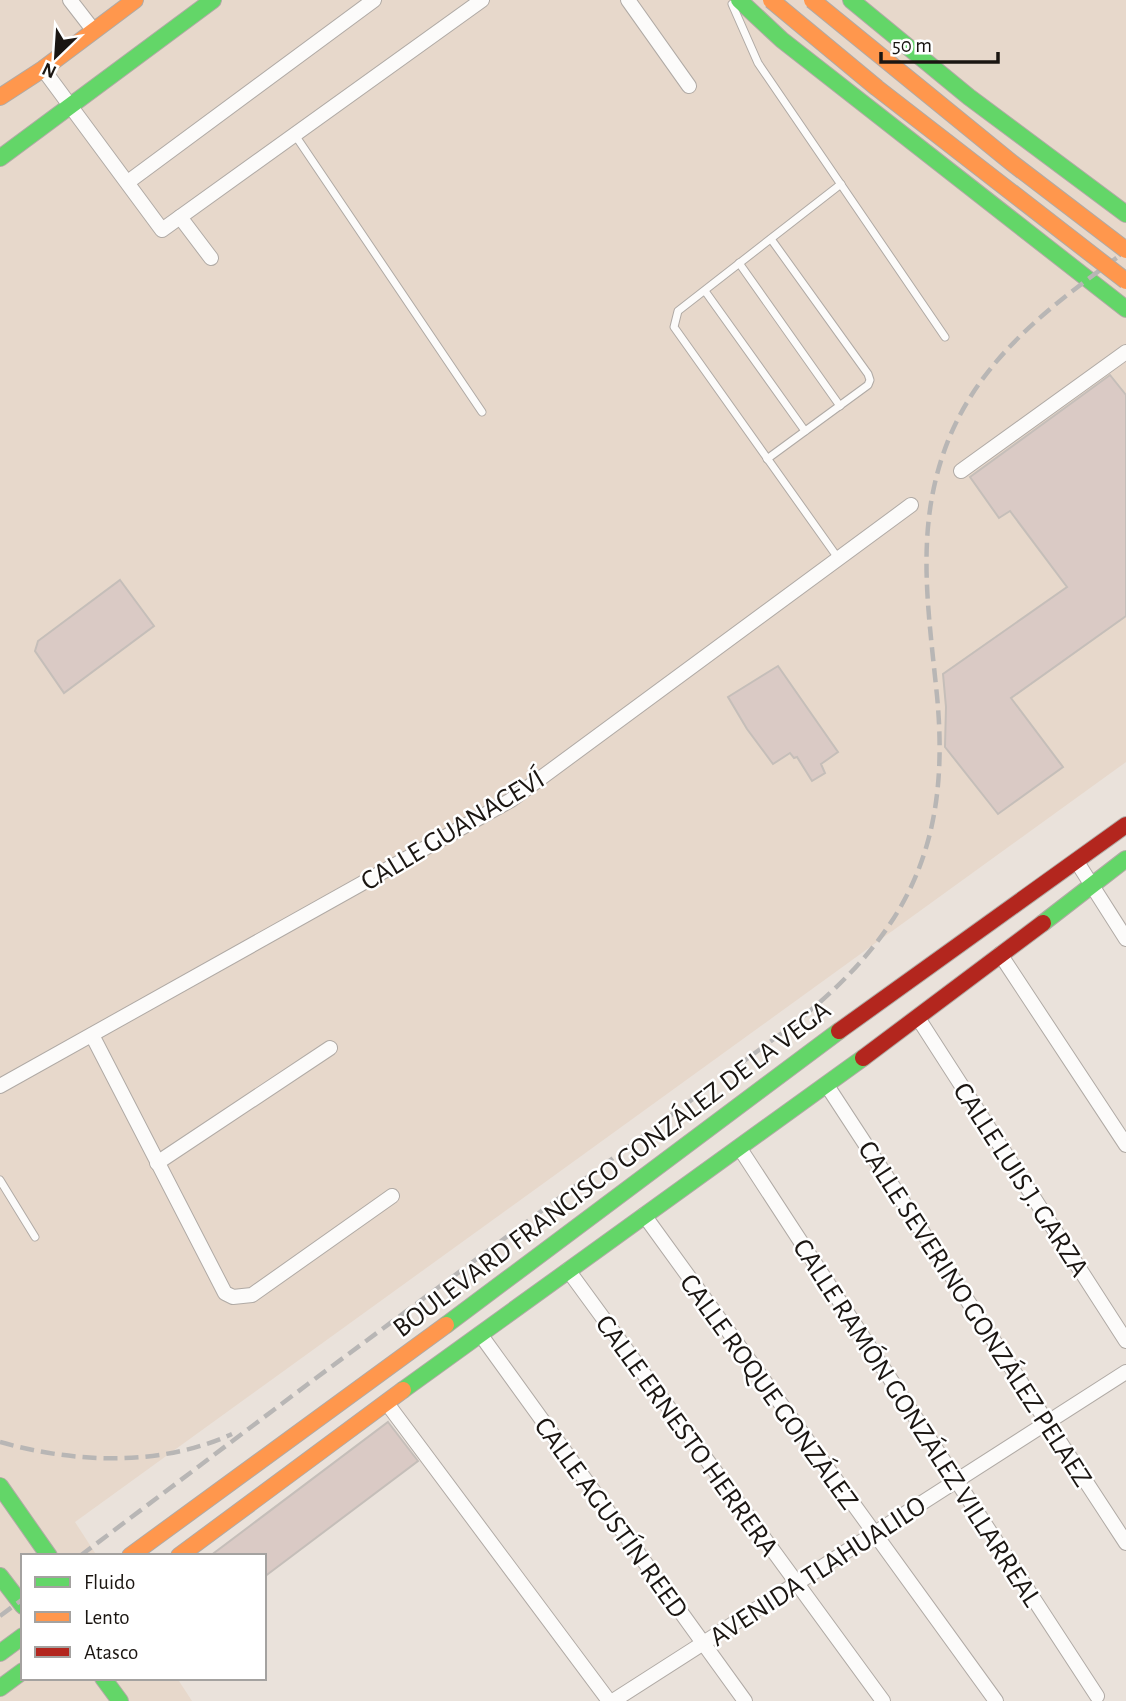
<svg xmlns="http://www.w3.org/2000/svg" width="1126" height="1701" font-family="'Alegreya Sans',sans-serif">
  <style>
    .built { fill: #e7d8cb }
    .building { fill: #dacac5; stroke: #c5beb9; stroke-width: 2 }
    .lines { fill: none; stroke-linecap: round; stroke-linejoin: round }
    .lane-casing { stroke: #b0aaa5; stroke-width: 9 }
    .street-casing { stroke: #b0aaa5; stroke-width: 16 }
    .fast-casing { stroke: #b0aaa5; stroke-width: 18 }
    .slow-casing { stroke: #b0aaa5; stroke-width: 18 }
    .jam-casing { stroke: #b0aaa5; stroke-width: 18 }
    .lane { stroke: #fcfbfa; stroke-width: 7 }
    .street { stroke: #fcfbfa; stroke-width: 14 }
    .fast { stroke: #63d668; stroke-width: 16 }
    .slow { stroke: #ff974d; stroke-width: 16 }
    .jam { stroke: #b3261e; stroke-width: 16 }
    .rail { stroke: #b8b6b5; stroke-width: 4.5; stroke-dasharray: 14 7; stroke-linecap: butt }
    .slow-bridge-casing { stroke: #b0aaa5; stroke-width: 18; stroke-linecap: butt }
    .slow-bridge { stroke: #ff974d; stroke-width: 16 }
    .labels { text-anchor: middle; stroke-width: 5; stroke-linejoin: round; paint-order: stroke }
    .street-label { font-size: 28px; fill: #1b1612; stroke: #fff }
  </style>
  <rect width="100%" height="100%" fill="#eae2db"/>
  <path class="built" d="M0 0H1126V762L75 1522 97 1556H23V1678H177L192 1701H0Z"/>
  <g class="building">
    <path d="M1110 375 1126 395V616L1011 698 1063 767 998 814 945 747 946 707 943 674 1067 587 1010 511 999 518 970 477Z"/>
    <path d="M120 580 154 626 64 693 35 651 38 641Z"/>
    <path d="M778 666 838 752 821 764 825 773 812 781 797 757 794 758 790 753 773 764 747 729 728 697Z"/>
    <path d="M388 1422 418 1461 264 1577V1556H210Z"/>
  </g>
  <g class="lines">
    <g class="lane-casing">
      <g id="lane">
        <path d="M732 4 758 63 945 337"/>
        <path d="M295 135 482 412"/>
        <path d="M739 263 840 406"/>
        <path d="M705 291 805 431"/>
        <path d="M767 459 868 385 870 380 868 374 771 239"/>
        <path d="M838 558 674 327 678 311 841 184"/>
        <path d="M0 1180 35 1237"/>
      </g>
    </g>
    <g class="street-casing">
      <g id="street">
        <path d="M70 0 94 31"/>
        <path d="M628 0 689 86"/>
        <path d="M43 69 162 230 482 0"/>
        <path d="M128 182 374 0"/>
        <path d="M180 217 211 258"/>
        <path d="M961 471 1126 352"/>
        <path d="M1077 862 1126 939"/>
        <path d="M1000 954 1126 1145"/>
        <path d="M918 1018 1126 1341"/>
        <path d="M92 1035 225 1293 233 1297 252 1295 392 1196"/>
        <path d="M826 1084 1126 1543"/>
        <path d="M0 1086 511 800 911 505"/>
        <path d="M739 1147 1097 1696"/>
        <path d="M157 1163 330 1048"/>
        <path d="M644 1215 996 1701"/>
        <path d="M568 1270 883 1701"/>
        <path d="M480 1334 745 1701"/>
        <path d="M386 1402 609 1701"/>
        <path d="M613 1701 1126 1372"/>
      </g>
    </g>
    <g class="fast-casing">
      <g id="fast">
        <path d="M739 0 782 40 1126 309"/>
        <path d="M851 0 969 97 1126 214"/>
        <path d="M0 158 213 0"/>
        <path d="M1043 923 1126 859"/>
        <path d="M446 1325 839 1031"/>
        <path d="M403 1390 863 1058"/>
        <path d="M0 1486 49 1556"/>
        <path d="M0 1576 23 1606"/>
        <path d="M0 1653 23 1636"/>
        <path d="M103 1678 120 1701"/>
        <path d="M0 1688 23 1671"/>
      </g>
    </g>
    <g class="slow-casing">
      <g id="slow">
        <path d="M0 97 43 69 135 0"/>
        <path d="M130 1556 446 1325"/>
        <path d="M179 1556 403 1390"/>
      </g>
    </g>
    <g class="jam-casing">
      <g id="jam">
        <path d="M839 1031 1126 825"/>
        <path d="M863 1058 1043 923"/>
      </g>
    </g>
    <use href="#lane" class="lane"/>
    <use href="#street" class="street"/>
    <use href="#fast" class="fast"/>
    <use href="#slow" class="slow"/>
    <use href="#jam" class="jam"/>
    <g class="rail">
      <path d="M0 1442C74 1463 160 1467 232 1434"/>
      <path d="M80 1556 308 1384 790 1027C911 932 953 840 936 686 927 599 915 520 950 436 985 353 1055 303 1126 251"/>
      <path d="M0 1616 23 1599"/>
    </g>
    <g class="slow-bridge-casing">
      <g id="slow-bridge">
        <path d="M771 0 877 88 1126 281"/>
        <path d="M812 0 1012 163 1126 250"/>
      </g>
    </g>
    <use href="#slow-bridge" class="slow-bridge"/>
  </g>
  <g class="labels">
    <g class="street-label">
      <text transform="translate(452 829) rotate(-31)" y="10">CALLE GUANACEVÍ</text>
      <text transform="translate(611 1168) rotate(-37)" y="10">BOULEVARD FRANCISCO GONZÁLEZ DE LA VEGA</text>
      <text transform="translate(1022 1179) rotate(57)" y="10">CALLE LUIS J. GARZA</text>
      <text transform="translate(976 1313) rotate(57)" y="10">CALLE SEVERINO GONZÁLEZ PELAEZ</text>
      <text transform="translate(770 1391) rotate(54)" y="10">CALLE ROQUE GONZÁLEZ</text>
      <text transform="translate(918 1422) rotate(57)" y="10">CALLE RAMÓN GONZÁLEZ VILLARREAL</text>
      <text transform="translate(688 1435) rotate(54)" y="10">CALLE ERNESTO HERRERA</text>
      <text transform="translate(612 1517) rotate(54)" y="10">CALLE AGUSTÍN REED</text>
      <text transform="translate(817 1570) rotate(-33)" y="10">AVENIDA TLAHUALILO</text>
    </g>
  </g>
  <rect x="21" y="1554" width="245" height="126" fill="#ffffff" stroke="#a4a2a0" stroke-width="2"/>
  <rect x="35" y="1577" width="35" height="10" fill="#63d668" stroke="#a4a2a0" stroke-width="2"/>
  <text x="84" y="1589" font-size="21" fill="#1b1612">Fluido</text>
  <rect x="35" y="1612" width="35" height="10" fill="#ff974d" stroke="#a4a2a0" stroke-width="2"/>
  <text x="84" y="1624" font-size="21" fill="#1b1612">Lento</text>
  <rect x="35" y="1647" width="35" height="10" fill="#b3261e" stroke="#a4a2a0" stroke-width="2"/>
  <text x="84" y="1659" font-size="21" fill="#1b1612">Atasco</text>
  <g transform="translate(56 56) rotate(205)" stroke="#ffffff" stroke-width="5" paint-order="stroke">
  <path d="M0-5L12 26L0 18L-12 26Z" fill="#1b1612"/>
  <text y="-10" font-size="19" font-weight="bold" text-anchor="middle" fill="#1b1612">N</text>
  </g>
  <path d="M881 52v10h117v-10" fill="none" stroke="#1b1612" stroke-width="3.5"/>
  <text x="892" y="52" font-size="21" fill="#1b1612" stroke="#ffffff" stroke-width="5" paint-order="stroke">50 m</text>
</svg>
